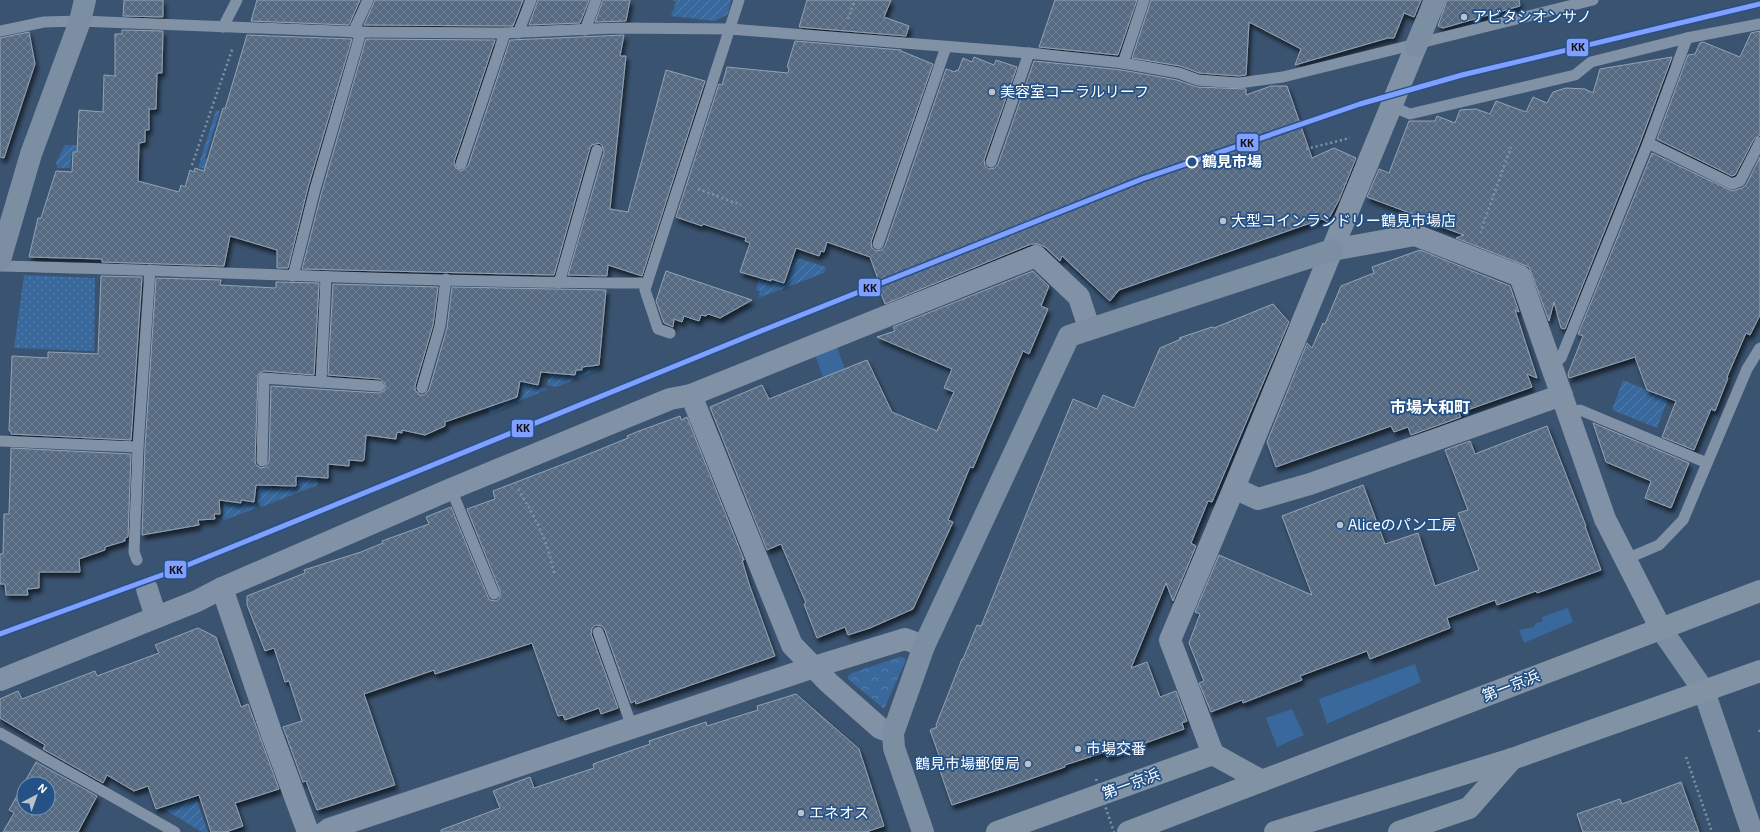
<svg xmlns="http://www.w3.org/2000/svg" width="1760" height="832" font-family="'Exo 2','Noto Sans JP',sans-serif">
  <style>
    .grass { fill: #38689c }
    .forest { fill: url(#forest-crowns) }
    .park { fill: url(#park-dots) }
    .garden { fill: url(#garden-furrows) }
    .building { fill: url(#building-cross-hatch); stroke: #94a3b4; fill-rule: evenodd; filter: url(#shadow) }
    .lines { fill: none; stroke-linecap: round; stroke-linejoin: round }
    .path { stroke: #8192a6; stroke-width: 2.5; stroke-dasharray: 2 3; stroke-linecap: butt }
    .lane { stroke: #8192a6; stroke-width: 11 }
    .street { stroke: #8192a6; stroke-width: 22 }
    .secondary { stroke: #7c8ea1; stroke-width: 22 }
    .highway { stroke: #8192a4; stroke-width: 22 }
    .path-bridge { stroke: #8192a6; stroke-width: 2.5; stroke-dasharray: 2 3; stroke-linecap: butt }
    .rail-1-casing { stroke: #245186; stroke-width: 8 }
    .rail-1 { stroke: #809fff; stroke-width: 5 }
    .poi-dot { fill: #bac3cd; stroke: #245186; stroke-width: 1.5 }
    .stop-dot { fill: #245186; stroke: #fff; stroke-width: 2 }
    .labels { text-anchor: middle; stroke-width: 3.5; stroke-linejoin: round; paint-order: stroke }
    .poi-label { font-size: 15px; fill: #fff; stroke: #245186; text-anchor: start }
    .stop-label { font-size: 15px; font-weight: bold; fill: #fff; stroke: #245186; text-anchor: start }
    .street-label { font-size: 15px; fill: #fff; stroke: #245186 }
    .neighbourhood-label { font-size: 16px; font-weight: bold; fill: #fff; stroke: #245186 }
    .line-badge { stroke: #245186; stroke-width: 1.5 }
    .pale-badge-label { font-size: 11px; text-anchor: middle; font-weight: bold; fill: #111 }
  </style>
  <defs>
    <pattern id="forest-crowns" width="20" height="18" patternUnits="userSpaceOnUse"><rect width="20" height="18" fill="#38689c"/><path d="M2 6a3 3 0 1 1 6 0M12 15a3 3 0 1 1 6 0" fill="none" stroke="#567fab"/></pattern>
    <pattern id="park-dots" width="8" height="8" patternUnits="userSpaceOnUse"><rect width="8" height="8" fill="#38689c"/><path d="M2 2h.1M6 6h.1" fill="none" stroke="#567fab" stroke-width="1.8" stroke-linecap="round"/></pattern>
    <pattern id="garden-furrows" width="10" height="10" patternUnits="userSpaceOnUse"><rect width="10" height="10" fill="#38689c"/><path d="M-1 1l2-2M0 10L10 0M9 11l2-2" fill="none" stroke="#567fab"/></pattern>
    <pattern id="building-cross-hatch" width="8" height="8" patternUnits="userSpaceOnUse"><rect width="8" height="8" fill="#576b82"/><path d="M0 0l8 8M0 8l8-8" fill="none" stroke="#708195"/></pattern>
    <filter id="shadow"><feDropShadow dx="2.5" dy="4.5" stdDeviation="2" flood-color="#0009"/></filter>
  </defs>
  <rect width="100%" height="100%" fill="#3a5370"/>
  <g class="grass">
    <path d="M837 347 853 391 831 399 815 355Z"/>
    <path d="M1568 608 1573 622 1524 643 1519 630 1534 627 1536 623 1542 622V617Z"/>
    <path d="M1415 664 1421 682 1327 724 1319 699Z"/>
    <path d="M1292 709 1304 735 1277 747 1266 718Z"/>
  </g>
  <path class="forest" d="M899 657H903L906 660 884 709 848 679V676L852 673Z"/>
  <path class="park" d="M24 275 95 278 94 351 14 348Z"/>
  <g class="garden">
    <path d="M672 0H731L728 14 715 21 671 16 676 2Z"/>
    <path d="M216 110 220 111 205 158 218 162 214 172 198 167Z"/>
    <path d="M65 145 140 147 141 153 72 152 70 168H57L56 162Z"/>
    <path d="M794 257 826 267 824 273 758 298 760 291 756 290 759 279 771 283 772 280 785 284Z"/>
    <path d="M600 367 599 369 557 387 547 385 551 370H559V375L575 376 576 370 583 371 584 368Z"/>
    <path d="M1623 380 1668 399 1657 428 1612 410Z"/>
    <path d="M522 383 548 389 490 414 488 408 520 397Z"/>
    <path d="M270 470 271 488 298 487V477H317L318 485 261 507 257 502 259 472Z"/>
    <path d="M224 502 242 504 243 502 255 503 257 508 222 521Z"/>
    <path d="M196 798 208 832H202L164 809Z"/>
  </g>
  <g class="building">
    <path d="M124 0H163V17L123 16Z"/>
    <path d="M257 0H360L349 25 251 21Z"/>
    <path d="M375 0H523L513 26 364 25Z"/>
    <path d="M538 0H589L580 23 529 25Z"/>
    <path d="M603 0H630L626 21 595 22Z"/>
    <path d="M807 0H891L884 17 909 26 906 36 799 27Z"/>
    <path d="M1055 0H1137L1118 55 1039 47Z"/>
    <path d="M1151 0H1421L1414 17 1404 13 1394 38H1388L1295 65 1301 49 1249 22 1246 75 1239 76 1199 73 1180 66 1132 58Z"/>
    <path d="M1447 0H1519L1520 6 1443 28 1438 26Z"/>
    <path d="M122 30 163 31 162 73H157L156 109H149V130H145V142L139 143 138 181 179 192 181 185 185 187 190 170 194 172 195 168 204 171 223 108 225 109 247 35 352 39 308 187 288 268H277V250L230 236 224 266 102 262V259L29 257 38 218H41L56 171 72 172 73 152H77L79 110 103 112 104 75 115 76V34H122Z"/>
    <path d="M1760 31V135L1754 139 1735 175 1732 176 1657 139 1688 55 1695 54 1700 43 1703 42 1740 57 1751 33Z"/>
    <path d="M29 32 35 64 4 158 0 157V38Z"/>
    <path d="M624 35 620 56H626L610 209 628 212 666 70 705 81 642 276 608 265 607 276 568 275 604 152 602 145 599 143 592 145 590 148 554 275 302 269 322 191 366 39 495 40 454 162 456 168 462 171 468 166 510 40Z"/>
    <path d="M795 41 901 50V51L933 64 871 242 872 248 876 251 882 250 885 246 946 69 955 72 956 70 958 71 963 58 972 62 974 57 994 65 996 60 1017 67 984 160 985 166 989 169 995 168 998 164 1034 61 1122 70 1177 80 1197 87 1246 89V95L1271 86H1287L1312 158 1334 148 1356 158 1339 200 1327 222 1322 219 1119 290 1110 301 1062 256 1060 261 1045 247 1038 244H1031L885 304 880 291 882 290 870 257 827 242 824 252 821 251 819 256 796 248 784 283 771 279V281L740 272 750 243 745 241 746 238 703 224 702 226 676 217 719 84 722 85 727 67 788 73 789 68 787 67Z"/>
    <path d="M1672 57 1641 140 1565 329 1561 328 1554 302 1549 321 1529 267 1456 238 1464 235 1417 218 1418 216 1367 197 1379 169 1389 173 1409 121H1435L1437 116 1455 123 1460 110 1476 109 1490 114 1496 101 1526 112 1533 97 1547 103 1553 92 1566 88 1585 89 1593 93 1600 69Z"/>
    <path d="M1652 153 1732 191 1742 188 1746 185 1760 157V315L1750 335 1746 333 1727 377 1728 378 1715 411 1711 409 1694 450 1662 437 1676 401 1647 390 1635 357 1569 378 1568 374 1583 336 1578 334Z"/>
    <path d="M1420 250 1510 286 1519 312 1515 310 1537 378 1527 374 1532 387 1459 413 1461 417 1411 435 1408 427 1394 432 1391 426 1276 467 1267 442 1307 343 1312 348 1323 323 1325 324 1341 286 1374 273 1372 267Z"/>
    <path d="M666 271 752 300 720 318 708 314 706 316 701 315 699 321 684 316 682 322 674 319 673 327 664 323 656 301Z"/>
    <path d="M1033 271 1049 286 1041 306 1048 309 1029 354 1023 351 973 468 970 467 948 520 953 522 913 609 870 628 848 635 845 627 817 638 804 604 806 603 781 544 767 550 710 407 762 385 769 399 867 360 892 412 937 431 954 392 944 388 952 369 877 337 895 331 893 327Z"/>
    <path d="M101 276 142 277 131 440 11 434V431H9L12 356 48 358V352L98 354Z"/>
    <path d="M156 278 221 280 220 285 276 288V282L319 283 314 375 264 371 258 375 255 461 256 465 261 468 266 467 269 461 271 386 379 393 385 390V383L380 379 328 375 333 284 438 287 433 325 415 386V390L420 395H424L429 390 447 328 452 287 606 290 599 365 582 367V370H576L575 375 541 372 538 385 520 381 517 397 445 422V426L425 435 402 430V433L397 432 396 439 366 435 364 460 362 461 349 460V466L328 464V478L296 476V486L256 485 254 502 241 500V503L219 500 220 514H214L215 519 198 520 199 525 142 535 145 447Z"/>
    <path d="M1273 304 1289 322 1212 502 1208 501 1191 543 1196 546 1173 601 1166 583 1131 668 1147 662 1160 697 1176 691 1187 721 1182 723 1184 729 1107 757 1105 752 1065 765V767L1007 787 952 805 938 765 942 764 930 730 937 727 936 725 962 659H963L977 625 981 626 1073 399 1097 409 1103 395 1134 408 1160 348 1181 339 1179 338 1212 327 1214 328Z"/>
    <path d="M680 416 681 420 687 417 744 560H742L749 584 775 656 636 704 635 701 631 703 605 630 602 626 596 625 592 628 591 634 618 708 601 714 599 708 565 720 563 715 558 716 532 643 435 674 434 670 364 694 395 785 317 810 306 781 303 782 283 727 302 721 289 681 285 682 274 648 265 651 247 605V596L305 573 304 570 361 552 383 543 382 541 429 524 426 517 451 507 488 597 490 600 496 601 500 598V591L467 509 495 499 493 491 574 460 628 438 627 436 639 431Z"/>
    <path d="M1593 423 1689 463 1671 508 1645 498 1651 481 1606 462Z"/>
    <path d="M1547 426 1586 526H1585L1601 570 1537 593 1536 591 1497 605 1495 600 1447 618 1450 628 1370 659 1367 651 1300 676 1302 680 1243 703 1242 700 1211 712 1199 683 1204 681 1189 643 1200 614 1195 612 1219 555 1312 595 1282 516 1363 485 1385 544 1418 533 1435 586 1479 570 1458 513 1468 510 1445 450 1470 441 1475 454Z"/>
    <path d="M11 448 131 454 128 537 125 538V541L105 547V550L79 559 80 572H39V588L27 589 28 595H6L5 584H0V554H3L4 514H9Z"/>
    <path d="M198 628 216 637 241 707 248 704 279 789 235 803 243 826 226 832H211L199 795 156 809 148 786 134 791 107 775 103 783 43 749 45 745 0 718V699L18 691 22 699 95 671 97 676 159 653 155 645Z"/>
    <path d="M796 694 859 749 884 826 866 832H441V830L500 808 493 791 530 777 534 788 594 768 593 764 650 744 649 741 706 722 707 726 758 710 757 706Z"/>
    <path d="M36 762 97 796 78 832H3L14 813 9 810ZM24 784H48V808H24Z"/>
    <path d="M1681 782 1699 832H1583L1577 814 1620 799 1622 804Z"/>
  </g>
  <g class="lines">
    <g class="path">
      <path d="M848 19 855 0"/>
      <path d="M1306 149 1350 138"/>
      <path d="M192 165 233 47"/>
      <path d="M698 189 741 205"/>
      <path d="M1480 233 1511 147"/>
      <path d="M518 489C536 519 547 539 554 573"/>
      <path d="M1759 730 1760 732"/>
      <path d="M1686 757 1712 832"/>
    </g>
    <g class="lane">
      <path d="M223 27 237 0"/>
      <path d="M585 30 596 0"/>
      <path d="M0 31 44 22 80 21 361 32 505 33 615 28 730 29 1029 53 1123 63 1179 73 1198 80 1239 83 1283 77 1593 0"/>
      <path d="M353 32 368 0"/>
      <path d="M518 33 531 0"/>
      <path d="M1123 63 1144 0"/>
      <path d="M1391 106 1410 114 1575 75 1591 62 1687 38 1760 24"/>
      <path d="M1648 143 1732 184 1740 181 1760 142"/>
      <path d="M991 162 1029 53"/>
      <path d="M461 164 505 33"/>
      <path d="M878 244 946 47"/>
      <path d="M0 266C216 271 431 283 647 283"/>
      <path d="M293 276 315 189 361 32"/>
      <path d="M559 283 597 150"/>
      <path d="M670 333 658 329 645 290 647 283 739 0"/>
      <path d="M1550 362 1561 358 1648 143 1687 38"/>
      <path d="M321 382 379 386"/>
      <path d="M422 388 440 326 446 279"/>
      <path d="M1569 415 1580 410 1707 463"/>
      <path d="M0 441 138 447"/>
      <path d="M262 461 264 378 321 382 326 277"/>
      <path d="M451 489 494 594"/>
      <path d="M1626 559 1659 545 1683 520 1747 369 1760 348"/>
      <path d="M137 560 134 552 138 447 150 270"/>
      <path d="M598 632 632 727"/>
      <path d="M0 733 175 832"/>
    </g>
    <g class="street">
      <path d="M1332 250 1415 235 1520 276 1605 519 1661 629"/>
      <path d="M691 395 792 645 829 683 880 728 893 733"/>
      <path d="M1234 488 1258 499 1310 484 1562 395"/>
      <path d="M222 588 271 732 308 832"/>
      <path d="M147 589 156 617"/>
      <path d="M0 680 197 601 222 588 451 489 670 399 691 395 1036 256 1079 297 1089 328"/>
      <path d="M1213 754 1170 640 1234 488 1416 46"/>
      <path d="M325 832 329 829 814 667 905 639 924 646"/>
    </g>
    <g class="secondary">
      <path d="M1416 46 1435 0"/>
      <path d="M0 260 31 154 80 21 85 0"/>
      <path d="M1661 629 1704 691 1752 832"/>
      <path d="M923 832 894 748 893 733 924 646 1069 336 1332 250"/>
    </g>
    <g class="highway">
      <path d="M997 832 1213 754 1262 781"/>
      <path d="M1128 832 1760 591"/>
      <path d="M1275 832 1512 759 1760 671"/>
      <path d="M1399 832 1469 808 1512 759"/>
    </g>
    <path class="path-bridge" d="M1096 779 1114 832"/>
    <g class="rail-1-casing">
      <path id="rail-1" d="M0 634 173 571 756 333 1142 179 1360 104 1462 75 1760 4"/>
    </g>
    <use href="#rail-1" class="rail-1"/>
  </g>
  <g class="poi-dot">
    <circle cx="1464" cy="17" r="4"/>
    <circle cx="992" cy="92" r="4"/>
    <circle cx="1223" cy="221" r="4"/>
    <circle cx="1340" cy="525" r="4"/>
    <circle cx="1078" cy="749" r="4"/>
    <circle cx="1028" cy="764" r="4"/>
    <circle cx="801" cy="813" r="4"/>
  </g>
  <circle class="stop-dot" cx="1192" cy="162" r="5.5"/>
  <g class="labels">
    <g class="poi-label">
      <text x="1472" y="22">アビタシオンサノ</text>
      <text x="1000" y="97">美容室コーラルリーフ</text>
      <text x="1231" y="226">大型コインランドリー鶴見市場店</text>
      <text x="1348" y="530">Aliceのパン工房</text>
      <text x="1086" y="754">市場交番</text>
      <text x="1020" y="769" text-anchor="end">鶴見市場郵便局</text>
      <text x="809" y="818">エネオス</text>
    </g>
    <g class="stop-label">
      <text x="1202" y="167">鶴見市場</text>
    </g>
    <g class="street-label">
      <text transform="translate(1511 686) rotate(-21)" y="5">第一京浜</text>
      <text transform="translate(1131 784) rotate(-20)" y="5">第一京浜</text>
    </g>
    <g class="neighbourhood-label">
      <text x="1430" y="413">市場大和町</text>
    </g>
  </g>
  <g class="line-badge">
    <rect x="1566" y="38" width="23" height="19" rx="4" fill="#809fff"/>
    <rect x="1236" y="133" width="23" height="19" rx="4" fill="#809fff"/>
    <rect x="858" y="278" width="23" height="19" rx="4" fill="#809fff"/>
    <rect x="511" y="419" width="23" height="19" rx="4" fill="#809fff"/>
    <rect x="164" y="560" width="23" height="19" rx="4" fill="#809fff"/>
  </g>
  <g class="pale-badge-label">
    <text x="1578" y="51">KK</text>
    <text x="1247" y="147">KK</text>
    <text x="870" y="292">KK</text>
    <text x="523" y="432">KK</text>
    <text x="176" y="574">KK</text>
  </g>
  <g transform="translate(36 796) rotate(41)"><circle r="19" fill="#245186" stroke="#7c97b6"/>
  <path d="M0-3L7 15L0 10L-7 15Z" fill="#bac3cd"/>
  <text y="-6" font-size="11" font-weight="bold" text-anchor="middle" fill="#ffffff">N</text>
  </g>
</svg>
